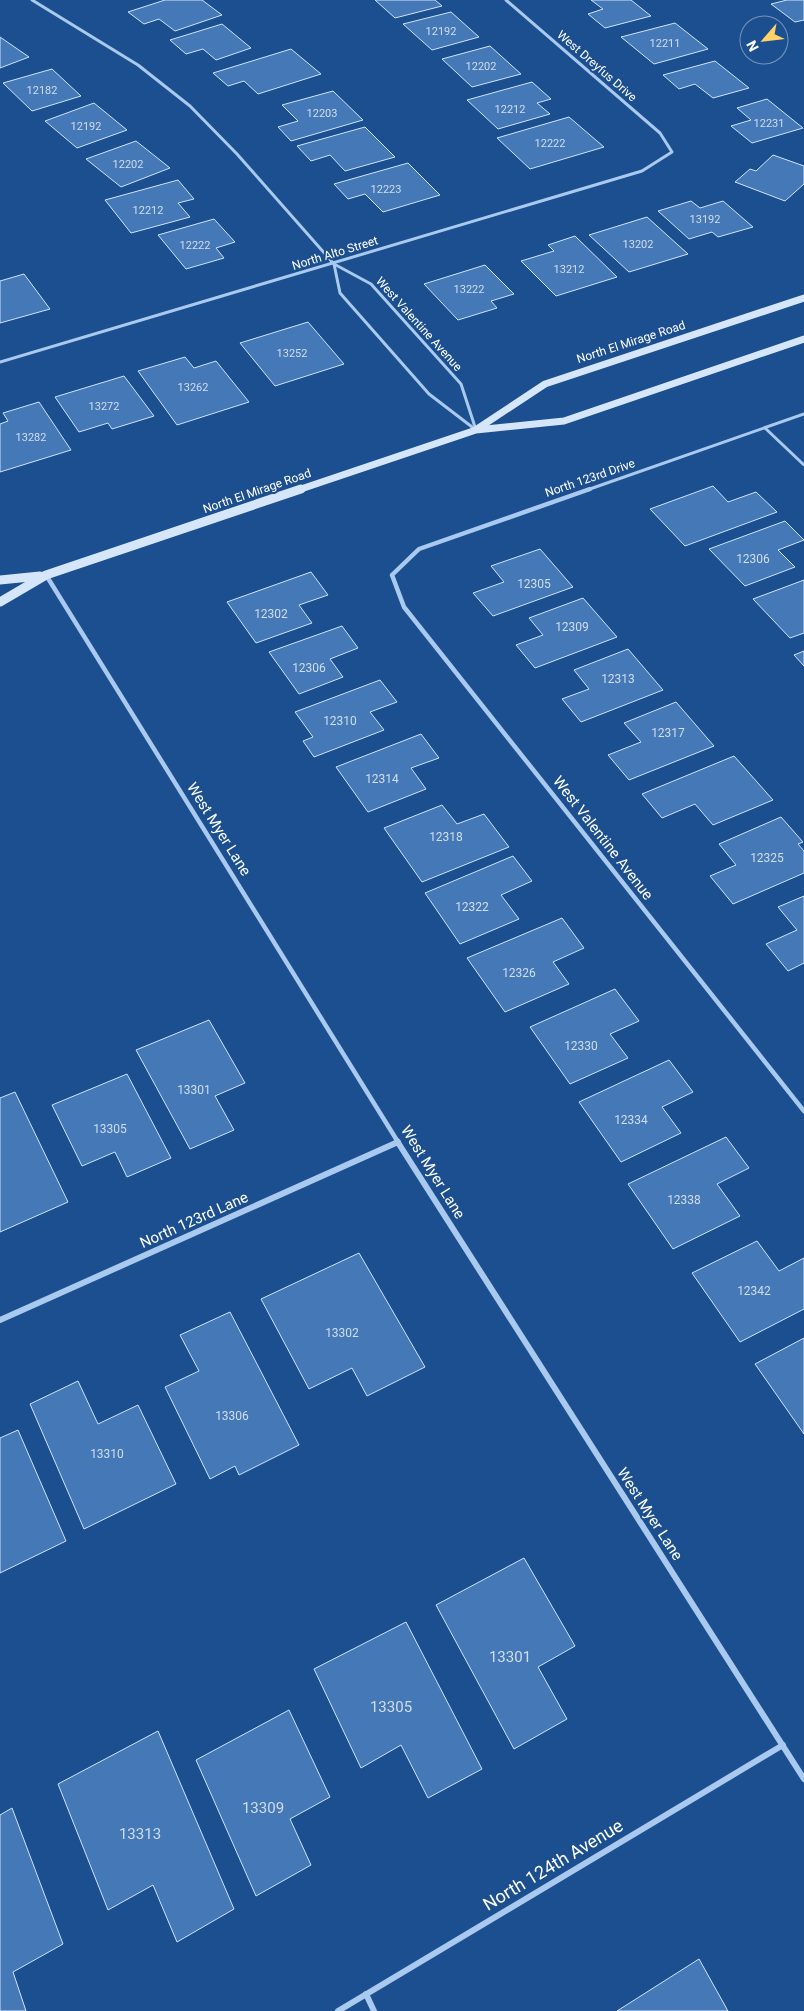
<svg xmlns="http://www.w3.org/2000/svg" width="804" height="2011" font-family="Roboto,sans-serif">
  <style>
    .building { fill: #4478b7; stroke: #cfe3fa }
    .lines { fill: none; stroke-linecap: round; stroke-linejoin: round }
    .street-far2 { stroke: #a9c9ee; stroke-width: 3 }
    .street-far1 { stroke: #a9c9ee; stroke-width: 4.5 }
    .street { stroke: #a9c9ee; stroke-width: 6 }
    .secondary-far1 { stroke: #d6e6fa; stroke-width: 7 }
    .secondary { stroke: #d6e6fa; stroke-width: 9 }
    .labels { text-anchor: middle; stroke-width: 4; stroke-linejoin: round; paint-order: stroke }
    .far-number-label { font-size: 11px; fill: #d0dded }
    .far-street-label { font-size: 12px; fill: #fff; stroke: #1b4f8f }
    .number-label { font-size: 12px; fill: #d0dded }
    .street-label { font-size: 15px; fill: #fff; stroke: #1b4f8f }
    .near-number-label { font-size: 15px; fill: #d0dded }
    .near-street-label { font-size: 18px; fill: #fff; stroke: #1b4f8f }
  </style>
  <rect width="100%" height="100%" fill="#1b4f8f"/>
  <g class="building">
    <path d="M165 0H202L222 15 175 31 159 19 144 24 128 12Z"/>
    <path d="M375 0H435L442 6 395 18Z"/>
    <path d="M591 0H631L651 16 605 28 588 14 603 9Z"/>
    <path d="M787 0H804V20L795 22 771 4Z"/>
    <path d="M451 12 479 37 432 50 403 24Z"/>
    <path d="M675 23 708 49 654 64 621 37Z"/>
    <path d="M222 24 251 48 216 60 203 49 186 54 170 40Z"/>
    <path d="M0 37 29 57 0 68Z"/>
    <path d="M490 46 521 74 472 87 442 59Z"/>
    <path d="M291 49 321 74 258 94 244 81 228 86 213 73Z"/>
    <path d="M715 61 749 88 713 98 695 84 679 89 663 75Z"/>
    <path d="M52 69 81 96 32 111 3 83Z"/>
    <path d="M532 82 551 99 537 103 550 114 498 129 467 100Z"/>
    <path d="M333 91 363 120 291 141 278 127 298 121 282 105Z"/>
    <path d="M767 99 803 128 752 143 731 126 751 120 737 108Z"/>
    <path d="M94 103 127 130 77 148 45 121Z"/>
    <path d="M569 117 604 147 530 169 497 138Z"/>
    <path d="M365 127 395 157 345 171 330 155 311 161 297 146Z"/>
    <path d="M136 141 170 168 121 187 86 159Z"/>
    <path d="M773 155 804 166V184L785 201 735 182 750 169 756 171Z"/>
    <path d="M408 163 440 195 383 212 365 194 348 199 334 184Z"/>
    <path d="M178 180 194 199 178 203 190 217 131 233 105 200Z"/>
    <path d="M691 201 700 208 723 201 753 227 718 237 712 232 689 239 658 211Z"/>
    <path d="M647 217 688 254 629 272 589 235Z"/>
    <path d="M214 219 235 242 216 248 224 258 186 269 158 235Z"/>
    <path d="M575 236 617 277 556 296 521 261 554 251 548 245Z"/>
    <path d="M485 265 514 294 491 301 497 308 458 320 424 284Z"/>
    <path d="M24 274 50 309 0 323V281Z"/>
    <path d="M308 322 344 364 275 386 240 343Z"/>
    <path d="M185 357 194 368 216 361 249 402 177 425 138 371Z"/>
    <path d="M124 376 154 416 112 429 108 423 79 432 55 397Z"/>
    <path d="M39 402 71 450 0 472V424L8 421 3 413Z"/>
    <path d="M713 486 728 502 756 492 777 512 685 546 650 509Z"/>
    <path d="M785 521 804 540 778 550 795 567 745 586 709 549Z"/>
    <path d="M540 549 573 587 493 616 473 593 504 582 491 566Z"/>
    <path d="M311 572 328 595 299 605 312 623 256 643 227 602Z"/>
    <path d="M804 580V633L790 638 753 599Z"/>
    <path d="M583 598 617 637 535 668 516 645 543 635 529 618Z"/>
    <path d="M342 626 358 648 330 659 343 677 299 694 269 652Z"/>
    <path d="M628 649 663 690 581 722 562 699 589 689 574 670Z"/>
    <path d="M804 651V666L794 655Z"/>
    <path d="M380 680 397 702 370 712 384 730 314 757 303 741 313 737 295 712Z"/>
    <path d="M676 702 714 746 629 780 608 755 641 742 624 723Z"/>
    <path d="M421 734 439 758 411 768 426 789 368 812 336 767Z"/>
    <path d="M734 756 773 800 713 825 695 804 662 818 642 794Z"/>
    <path d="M442 805 457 824 484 814 509 847 422 882 384 828Z"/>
    <path d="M781 817 803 842 798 844 804 851V873L733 904 710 876 736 865 719 844Z"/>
    <path d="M513 856 532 881 501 895 519 919 460 944 425 893Z"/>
    <path d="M804 896V963L788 971 766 944 797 930 778 907Z"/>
    <path d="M562 918 584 948 553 962 569 984 505 1012 467 958Z"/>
    <path d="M615 989 639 1021 610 1034 628 1058 570 1084 530 1027Z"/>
    <path d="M209 1020 245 1083 215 1096 234 1130 190 1149 136 1050Z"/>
    <path d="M669 1060 693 1092 662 1107 681 1133 621 1162 579 1102Z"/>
    <path d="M127 1074 171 1158 127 1177 115 1152 82 1166 52 1105Z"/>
    <path d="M15 1092 68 1202 0 1232V1098Z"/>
    <path d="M726 1137 749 1168 717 1184 740 1216 673 1249 628 1184Z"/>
    <path d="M757 1241 779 1271 804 1258V1309L740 1342 692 1273Z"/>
    <path d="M359 1253 425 1367 367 1396 352 1368 309 1389 261 1299Z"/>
    <path d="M230 1312 299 1445 239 1475 235 1466 210 1479 165 1387 199 1371 180 1335Z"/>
    <path d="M804 1338V1434L755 1364Z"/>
    <path d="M78 1381 98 1424 138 1405 176 1484 84 1529 30 1404Z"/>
    <path d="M18 1430 66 1541 0 1573V1438Z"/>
    <path d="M524 1558 575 1646 538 1667 567 1719 514 1749 436 1605Z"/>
    <path d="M406 1622 482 1769 428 1798 401 1745 361 1768 314 1669Z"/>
    <path d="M289 1710 330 1797 290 1819 311 1865 256 1896 196 1760Z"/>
    <path d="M158 1731 234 1909 177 1942 153 1885 108 1910 58 1784Z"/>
    <path d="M12 1808 63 1944 13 1972 26 2011H0V1815Z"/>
    <path d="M699 1959 728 2011H617Z"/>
  </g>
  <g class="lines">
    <g class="street-far2">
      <path d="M32 0 138 65 190 106 237 154 334 264 371 284 461 384 476 430"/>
      <path d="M334 264 340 293 429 394 476 430"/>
      <path d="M0 362 642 171 672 152 660 133 506 0"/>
      <path d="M765 428 804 465"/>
      <path d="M587 490 804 414"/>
    </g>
    <g class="street-far1">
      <path d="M590 489 419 549 392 575 404 607 804 1111"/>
      <path d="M46 575 398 1142"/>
    </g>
    <g class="street">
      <path d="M397 1141 804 1779"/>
      <path d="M0 1320 398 1142"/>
      <path d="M366 1994 374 2011"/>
      <path d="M338 2011 783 1745"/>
    </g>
    <g class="secondary-far1">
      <path d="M477 429 545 384 804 298"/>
      <path d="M298 490 476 430 564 421 804 339"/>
    </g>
    <g class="secondary">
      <path d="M0 580 40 576"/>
      <path d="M0 602 46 575 301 489"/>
    </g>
  </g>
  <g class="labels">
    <g class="far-number-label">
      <text x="441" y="35">12192</text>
      <text x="665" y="47">12211</text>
      <text x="481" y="70">12202</text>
      <text x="42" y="94">12182</text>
      <text x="510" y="113">12212</text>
      <text x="322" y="117">12203</text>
      <text x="769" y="127">12231</text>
      <text x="86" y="130">12192</text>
      <text x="550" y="147">12222</text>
      <text x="128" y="168">12202</text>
      <text x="386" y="193">12223</text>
      <text x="148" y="214">12212</text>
      <text x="705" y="223">13192</text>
      <text x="638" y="248">13202</text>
      <text x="195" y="249">12222</text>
      <text x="569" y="273">13212</text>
      <text x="469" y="293">13222</text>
      <text x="292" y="357">13252</text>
      <text x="193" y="391">13262</text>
      <text x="104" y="410">13272</text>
      <text x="31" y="441">13282</text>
    </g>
    <g class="far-street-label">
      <text transform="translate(597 66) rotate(41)" y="4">West Dreyfus Drive</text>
      <text transform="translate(335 253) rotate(-17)" y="4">North Alto Street</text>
      <text transform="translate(419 324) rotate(48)" y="4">West Valentine Avenue</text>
      <text transform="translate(631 342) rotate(-18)" y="4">North El Mirage Road</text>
      <text transform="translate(590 478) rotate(-19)" y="4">North 123rd Drive</text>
      <text transform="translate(257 491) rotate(-19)" y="4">North El Mirage Road</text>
    </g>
    <g class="number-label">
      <text x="753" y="563">12306</text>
      <text x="534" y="588">12305</text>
      <text x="271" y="618">12302</text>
      <text x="572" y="631">12309</text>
      <text x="309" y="672">12306</text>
      <text x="618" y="683">12313</text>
      <text x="340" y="725">12310</text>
      <text x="668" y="737">12317</text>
      <text x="382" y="783">12314</text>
      <text x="446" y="841">12318</text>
      <text x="767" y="862">12325</text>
      <text x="472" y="911">12322</text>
      <text x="519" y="977">12326</text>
      <text x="581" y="1050">12330</text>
      <text x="194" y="1094">13301</text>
      <text x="631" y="1124">12334</text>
      <text x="110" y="1133">13305</text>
      <text x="684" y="1204">12338</text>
      <text x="754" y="1295">12342</text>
      <text x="342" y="1337">13302</text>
      <text x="232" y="1420">13306</text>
      <text x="107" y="1458">13310</text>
    </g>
    <g class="street-label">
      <text transform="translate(219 829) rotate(58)" y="5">West Myer Lane</text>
      <text transform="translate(603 838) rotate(52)" y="5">West Valentine Avenue</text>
      <text transform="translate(433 1172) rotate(58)" y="5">West Myer Lane</text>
      <text transform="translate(194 1220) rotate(-24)" y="5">North 123rd Lane</text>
      <text transform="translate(650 1514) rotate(57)" y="5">West Myer Lane</text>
    </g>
    <g class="near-number-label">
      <text x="510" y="1662">13301</text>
      <text x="391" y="1712">13305</text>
      <text x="263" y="1813">13309</text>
      <text x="140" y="1839">13313</text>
    </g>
    <g class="near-street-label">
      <text transform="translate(553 1865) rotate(-31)" y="6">North 124th Avenue</text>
    </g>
  </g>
  <g transform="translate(764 40) rotate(242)"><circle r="24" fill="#1b4f8f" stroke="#7695bc"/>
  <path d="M0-4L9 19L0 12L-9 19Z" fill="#ffd166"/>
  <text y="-8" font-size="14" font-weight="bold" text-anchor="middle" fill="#ffffff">N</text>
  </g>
</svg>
